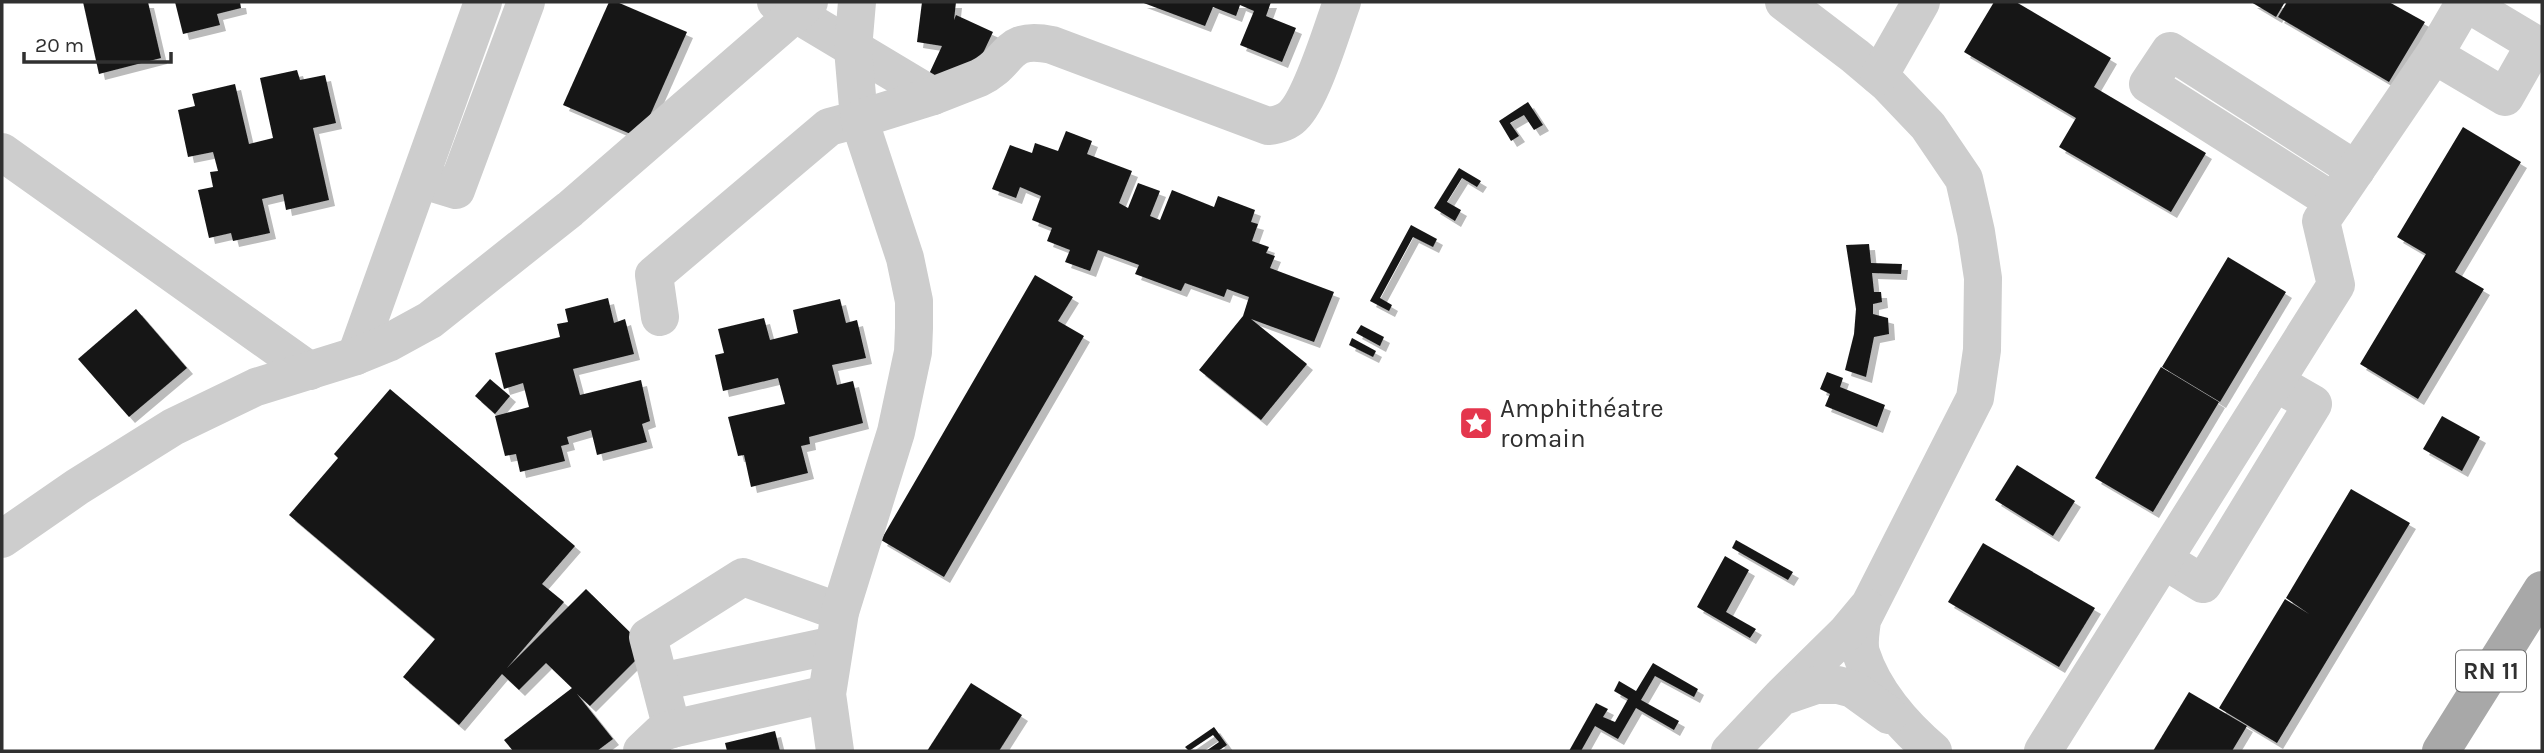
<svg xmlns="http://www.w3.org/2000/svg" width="2544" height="753" font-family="Karla,sans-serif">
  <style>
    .building { fill: #171717; filter: url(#shadow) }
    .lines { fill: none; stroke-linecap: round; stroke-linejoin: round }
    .street { stroke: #cdcdcd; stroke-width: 38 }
    .primary { stroke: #a8a8a8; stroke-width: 38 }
    .labels { text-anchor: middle; stroke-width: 7; stroke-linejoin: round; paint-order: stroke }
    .shield { fill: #fff; stroke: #6e6e6e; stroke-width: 2 }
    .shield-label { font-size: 24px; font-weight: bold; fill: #303030 }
    .poi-label { font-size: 26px; fill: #303030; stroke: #fff; text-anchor: start }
  </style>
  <defs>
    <filter id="shadow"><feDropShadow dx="6" dy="6" stdDeviation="0" flood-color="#0004"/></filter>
  </defs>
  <rect width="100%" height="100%" fill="#fff"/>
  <g class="building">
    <path d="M83 2H148L161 58 99 74Z"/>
    <path d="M175 2H240L241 8 217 14 220 25 183 34Z"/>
    <path d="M609 2H617L687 32 640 138 563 105Z"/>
    <path d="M922 2H956L954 20 956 15 993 32 965 91 929 74 942 46 917 42Z"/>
    <path d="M1141 2H1271L1266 16 1296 28 1282 62 1240 45 1254 11 1240 5 1236 16 1213 7 1205 26Z"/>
    <path d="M1994 2H2016L2111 58 2094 87 2206 153 2171 212 2059 147 2076 118 1964 52Z"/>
    <path d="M2251 2H2285L2276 17Z"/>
    <path d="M2287 2H2389L2425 22 2389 82 2278 17Z"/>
    <path d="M297 70 300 80 325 75 336 123 313 128 329 200 286 210 283 194 262 199 270 233 233 241 231 233 209 238 198 190 213 187 210 172 218 171 213 152 188 157 178 110 195 106 192 94 235 84 249 144 273 138 260 78Z"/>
    <path d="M1528 102 1543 125 1534 130 1524 115 1510 123 1519 136 1511 141 1499 121Z"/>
    <path d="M2463 127 2521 162 2455 272 2484 289 2418 399 2360 364 2426 254 2397 237Z"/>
    <path d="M1066 131 1092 141 1087 154 1132 171 1119 203 1128 208 1138 183 1160 191 1150 216 1160 220 1172 190 1214 207 1218 196 1255 210 1251 222 1258 224 1252 241 1269 247 1266 253 1275 256 1270 268 1334 292 1314 342 1251 319 1307 364 1261 420 1199 370 1243 316 1249 297 1227 289 1224 297 1185 283 1181 291 1135 274 1139 265 1098 250 1090 271 1065 262 1070 250 1047 241 1052 228 1032 220 1041 196 1020 187 1016 198 992 189 1010 145 1032 153 1035 143 1058 151Z"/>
    <path d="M1459 168 1481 181 1477 187 1462 178 1447 202 1461 210 1455 221 1434 208Z"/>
    <path d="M1411 225 1437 239 1433 247 1413 237 1380 298 1392 305 1389 311 1370 301Z"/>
    <path d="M1869 244 1871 263 1902 264 1901 274 1872 273 1874 292H1881L1882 302 1873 304V314L1888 318 1889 334 1874 337 1866 377 1845 370 1854 334 1856 309 1846 245Z"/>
    <path d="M2228 257 2286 292 2220 402 2162 367Z"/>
    <path d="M1035 275 1073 297 1058 321 1084 336 944 577 881 540Z"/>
    <path d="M608 298 614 323 625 319 634 354 573 369 580 395 641 380 650 421 642 424 647 442 597 455 591 430 567 437 569 444 561 446 565 461 520 472 516 454 505 456 495 416 529 407 523 383 504 389 495 353 560 337 557 324 568 322 565 309Z"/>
    <path d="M840 299 846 323 857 320 866 358 832 365 837 385 853 381 863 423 809 437 810 444 801 446 808 473 751 487 744 455 738 456 728 417 785 404 778 378 723 391 715 355 724 353 718 329 764 318 770 340 798 333 793 310Z"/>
    <path d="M136 309 187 368 129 417 78 359Z"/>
    <path d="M1361 325 1384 337 1380 346 1356 333Z"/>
    <path d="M1352 338 1376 351 1373 357 1349 345Z"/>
    <path d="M2161 367 2219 402 2153 512 2095 478Z"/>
    <path d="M1827 372 1843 378 1840 387 1885 405 1877 427 1825 406 1830 394 1820 389Z"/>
    <path d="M490 379 510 396 495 414 475 396Z"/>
    <path d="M390 389 575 546 542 584 564 602 507 668 586 589 647 649 590 706 577 694 613 739 597 751H513L504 740 572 688 546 663 519 690 502 674 459 725 403 677 435 639 289 515 338 458 334 454Z"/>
    <path d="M2442 416 2480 437 2462 471 2423 449Z"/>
    <path d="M2017 465 2075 501 2053 536 1995 500Z"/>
    <path d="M2351 489 2410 523 2277 743 2219 708 2285 599 2309 614 2286 598Z"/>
    <path d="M1736 540 1793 572 1788 580 1732 548Z"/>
    <path d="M1983 543 2095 608 2059 667 1948 602Z"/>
    <path d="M1725 556 1749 570 1726 612 1756 629 1750 638 1697 607Z"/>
    <path d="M1653 663 1698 689 1694 697 1655 676 1641 700 1679 721 1674 730 1636 708 1618 739 1595 726 1581 751H1569L1596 703 1608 709 1603 717 1615 722 1628 699 1614 691 1619 681 1636 691Z"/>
    <path d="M971 683 1022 715 999 751H927Z"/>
    <path d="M2189 692 2247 726 2232 751H2153Z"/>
    <path d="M1214 727 1227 745 1218 751H1206L1219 742 1213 735 1189 751 1185 747Z"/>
    <path d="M775 731 780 751H727L725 743Z"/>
  </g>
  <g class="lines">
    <g class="street">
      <path d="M776 2 933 96"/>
      <path d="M1784 2 1855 56 1887 83 1928 126 1964 179 1976 232 1983 278 1982 350 1975 398 1862 620C1861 631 1858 642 1861 653 1873 691 1903 726 1933 751"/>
      <path d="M1879 76 1921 2"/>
      <path d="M2 152 310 371"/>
      <path d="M420 179 456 190 526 2"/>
      <path d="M2334 202 2148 84 2170 51 2356 170"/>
      <path d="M660 317 654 275 829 127 859 119 853 49 857 2"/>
      <path d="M356 356 483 2"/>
      <path d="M2 539 77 487 173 427 256 387 356 356 388 343 430 320 570 209 809 2"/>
      <path d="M2164 560 2203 584 2313 404 2275 382"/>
      <path d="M660 682 834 645"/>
      <path d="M1783 695 1847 632 1867 608"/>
      <path d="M672 729 648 637 743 577 840 612"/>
      <path d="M642 751 661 733 672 729 827 694"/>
      <path d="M835 751 827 694 840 612 896 432 913 352 914 328V301L905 258 859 119 933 96 979 78C1013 62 1004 35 1052 45L1268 126C1277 125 1286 123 1293 116 1312 98 1332 29 1342 2"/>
      <path d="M1730 751 1781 697 1816 685H1838L1853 689 1889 715"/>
      <path d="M2043 751 2336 285 2321 221 2434 55 2465 2 2535 44 2505 97 2434 55"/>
    </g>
    <path class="primary" d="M2441 751 2542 590"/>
  </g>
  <defs>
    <g id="sight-square" transform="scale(1.75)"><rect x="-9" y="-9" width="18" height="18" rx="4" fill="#e4364d" stroke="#fff"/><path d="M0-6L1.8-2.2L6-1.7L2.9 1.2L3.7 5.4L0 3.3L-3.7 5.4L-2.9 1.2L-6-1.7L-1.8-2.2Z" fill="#fff"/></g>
  </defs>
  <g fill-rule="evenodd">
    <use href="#sight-square" x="1476" y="423"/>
  </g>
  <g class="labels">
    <rect class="shield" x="2456" y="650.5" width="70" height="41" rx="5"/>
    <g class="shield-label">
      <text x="2491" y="679">RN 11</text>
    </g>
    <g class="poi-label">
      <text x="1500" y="417">Amphithéatre<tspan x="1500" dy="30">romain</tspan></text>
    </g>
  </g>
  <rect width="2544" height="753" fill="none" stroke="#303030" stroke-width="7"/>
  <path d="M24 52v10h147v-10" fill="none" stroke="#303030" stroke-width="3.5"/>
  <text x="35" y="52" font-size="21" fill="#303030" stroke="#ffffff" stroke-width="5" paint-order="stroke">20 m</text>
</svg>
